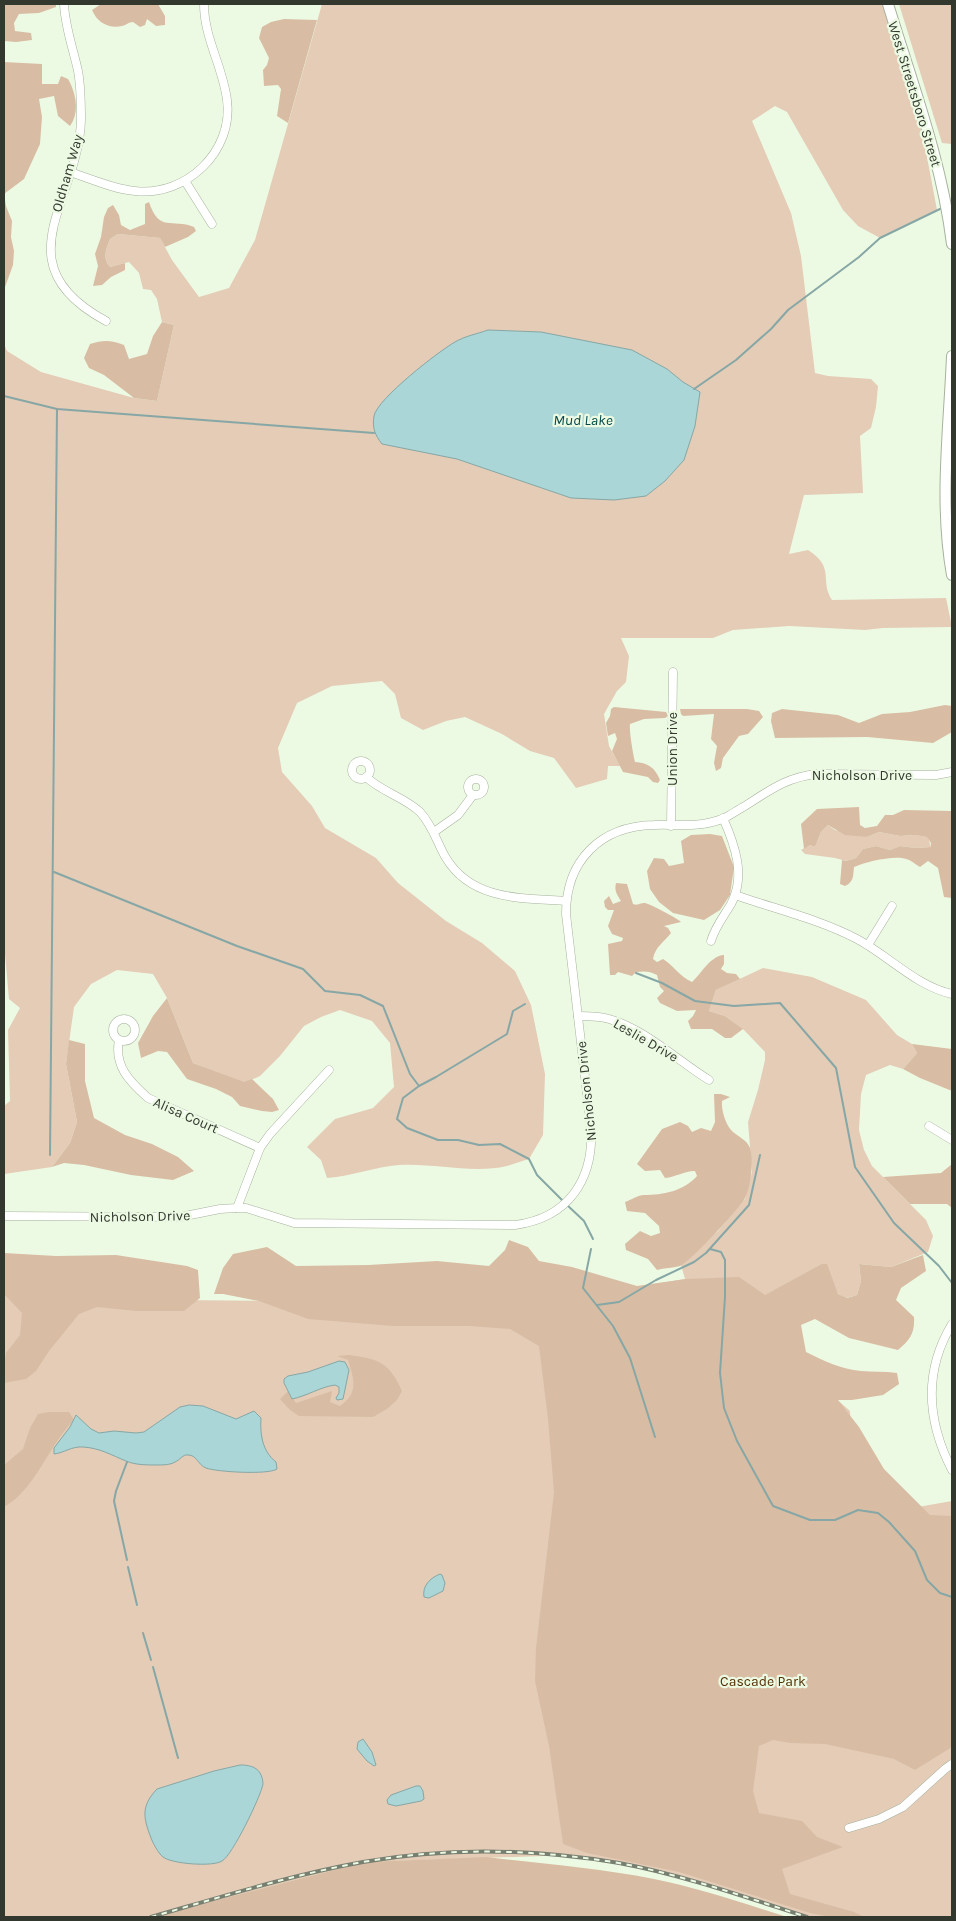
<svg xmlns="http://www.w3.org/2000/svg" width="956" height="1921" font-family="Karla,sans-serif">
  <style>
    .green { fill: #e4ccb7 }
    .forest { fill: #d8bda4 }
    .water { fill: #aad6d7; stroke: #86a7a5 }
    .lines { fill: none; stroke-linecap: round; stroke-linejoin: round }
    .stream { stroke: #86a7a5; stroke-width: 2 }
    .minor-casing { stroke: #a6b29d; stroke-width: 9 }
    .major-casing { stroke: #a6b29d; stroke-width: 12 }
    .minor { stroke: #fff; stroke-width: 8 }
    .major { stroke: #fff; stroke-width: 10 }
    .rail-casing { stroke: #777f71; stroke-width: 4 }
    .rail { stroke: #edfae3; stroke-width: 2; stroke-dasharray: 5.5; stroke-linecap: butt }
    .labels { text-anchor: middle; stroke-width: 4.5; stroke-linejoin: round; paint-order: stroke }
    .street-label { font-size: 14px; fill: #33382f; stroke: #edfae3 }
    .park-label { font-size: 14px; fill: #542f02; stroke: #edfae3 }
    .water-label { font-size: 15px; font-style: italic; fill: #05494b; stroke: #edfae3 }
  </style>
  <rect width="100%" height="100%" fill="#edfae3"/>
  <g class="green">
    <path d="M322 4H883L920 120 937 210 880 238 858 226 843 210 787 112 775 106 752 121 791 213 801 256 815 373 828 376 871 379 878 386 876 407 871 428 860 436 863 493 804 495 789 554 808 550C836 568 819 580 832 600L946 598 952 627 883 628 865 630 789 626 733 630 713 638H621L629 656 626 682 617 691 604 714 609 746 620 766H608L607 779 576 788 554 758 530 751 502 734 465 717 446 721 423 730 401 718 395 694 382 681 332 686 297 703 278 748 282 772 312 806 325 828 376 858 398 883 446 921 482 943 515 971 531 1005 545 1074 543 1135 529 1159C522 1161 514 1164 507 1166 473 1174 434 1163 399 1165 375 1167 352 1176 327 1178L321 1160 307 1147 335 1119 373 1108 394 1087 390 1043 372 1021 340 1010 321 1017 304 1026 280 1056 260 1076 244 1083 193 1063 167 998 153 974 117 970 91 984 74 1007 66 1064 77 1122 70 1143 52 1167 4 1174V1106L10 1101 8 1030 20 1008 9 999 4 943V344L7 351 41 372 134 398 157 401 174 325 162 322 157 299 151 290 143 289 139 273 129 262 110 267C102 258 106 249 110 239L118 234 160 238 172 260 199 297 229 288 255 240Z"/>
    <path d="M899 4H952V144L942 143Z"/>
    <path d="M828 825 835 830 867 837 879 832 900 836 915 835 928 837 931 847 916 848 900 846 890 850 876 846 863 849 856 858 846 861 835 858 805 854 801 850 810 845 815 847 821 832Z"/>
    <path d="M763 968 812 977 866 1000 897 1035 912 1044 917 1053 903 1069 890 1065 866 1075 861 1094 859 1130 864 1150 872 1166 926 1220 933 1236 928 1252 891 1267 859 1264 861 1281 857 1295 846 1298 838 1294 821 1264 766 1295 790 1358 850 1411 851 1447 912 1508 952 1501V1917H807L723 1890 655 1871 573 1855 365 1862 152 1917H4V1294L124 1286 178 1300 535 1303 685 1279 681 1265 718 1231 745 1199 752 1172 748 1122 758 1090 765 1060V1052L744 1030 725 1016 709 1011 716 990Z"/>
  </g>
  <g class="forest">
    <path d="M4 4H56V7L39 13 19 14 14 23 15 31 31 33 32 40 16 42 4 41Z"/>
    <path d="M101 4H158L165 16V25L156 26 147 19 145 25 140 27 133 22C128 22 127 25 122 26 108 29 97 22 92 10Z"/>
    <path d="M284 19 317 20 288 123 277 116 281 89 278 85 264 86 263 70 267 65 269 58 259 38 262 27 271 22Z"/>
    <path d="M4 62 42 64V84H58L61 76 68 79C76 93 80 112 70 126L58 116 54 96 39 99 42 117 40 144 24 179 4 194 6 206 12 221 11 237 14 251 13 265 4 290Z"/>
    <path d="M149 202C159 233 172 218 194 227L196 231 188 237 165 247 160 238 118 234 110 239C106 249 102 258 110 267L125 263V270L111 277 102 285 93 286 98 266 95 254 101 237 104 217 108 208 113 205 119 215 121 225 130 230 145 224V204Z"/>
    <path d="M162 322 174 325 157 401 134 398 104 375 89 368 84 358 90 344C103 340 111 340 124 345L129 359 147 354 153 336Z"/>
    <path d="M945 705 952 706V732L933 743 867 737 775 738 771 721 772 713 782 709 838 715 859 723 882 714 910 712Z"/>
    <path d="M614 707 666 712 668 716 665 718 644 719 630 724C629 731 633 754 635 762 649 763 655 768 660 780L658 783 653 782 648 777 623 772 612 751 617 739 615 733 608 736 606 723 610 716 611 709Z"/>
    <path d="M680 709H747L759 711 763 717 748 734 739 736 723 758 721 768 716 771 714 763 717 746 711 739 714 714 683 716 681 714Z"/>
    <path d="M859 807 860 825 865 828 877 826 885 815H893L904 810 952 811V898L944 897 938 868 928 861 920 867C915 864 911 860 906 859 894 855 866 862 854 867 853 876 854 882 845 886L840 884 842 860 846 861 856 858 863 849 876 846 890 850 900 846 916 848 931 847V843L927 837 915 835 900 836 879 832 867 837 845 835 828 825 821 832 815 847 810 845 804 849 801 824 817 809Z"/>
    <path d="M710 834 722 836 734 867 730 895 720 910 704 920 673 913 659 902 650 889 647 871 654 858 664 859 669 866 684 863 681 841 691 835Z"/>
    <path d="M616 883 627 884 633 904C638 906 639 903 645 903 648 903 679 919 681 922L664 926 668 928 671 933C664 942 655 947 653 959L657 962 663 959C674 966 680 977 692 982 702 973 710 956 724 955V964L721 969 727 973 736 974 740 979 716 990 709 1011 725 1016 743 1029 731 1038H725L712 1029H691L688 1021 693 1016 696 1010 677 1011 660 1003 657 998 664 991 660 987 657 975C650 971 644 971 636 972L632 976 618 972 615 975H610L608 944 622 941 623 938 612 934 608 926 614 910H608L605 907 604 901 609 896 613 904 621 901C617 894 614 891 616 883Z"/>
    <path d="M167 998 193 1063 244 1082 252 1079 273 1099 279 1110 272 1112 262 1111 240 1106 232 1097 216 1089 187 1079 167 1052 158 1051 141 1058 138 1043 153 1016Z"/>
    <path d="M69 1040 85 1044V1081L94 1118 125 1135 152 1144 178 1157 194 1171 173 1180 131 1175 84 1165 64 1163 52 1167 70 1143 77 1122 66 1064Z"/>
    <path d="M912 1044 952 1049V1091L920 1078 903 1069 917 1053Z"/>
    <path d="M714 1094H721L730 1097 722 1101C721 1110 726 1126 733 1132 739 1137 747 1140 750 1148 754 1160 751 1189 744 1200 737 1211 690 1262 680 1266 673 1268 664 1268 657 1270L648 1259 626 1250 625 1244 640 1231 651 1236 660 1233 659 1226 645 1213 627 1211 625 1202C631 1200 638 1195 644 1195 663 1195 684 1191 697 1176L695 1171C684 1171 676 1177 665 1178L660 1170 645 1171 637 1164 662 1129 680 1122 688 1126 692 1132 701 1128 711 1131 715 1122Z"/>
    <path d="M952 1164V1208L947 1204H910L883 1177 941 1173Z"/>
    <path d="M509 1240 528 1247 539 1261 572 1267 637 1286 686 1279 739 1277 765 1295 821 1264H827L838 1294 847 1298 857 1295 861 1281 859 1264 891 1267 923 1255 926 1271 901 1288 896 1300 914 1317C915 1333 910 1340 898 1350L849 1338 815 1319 801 1325 806 1352C824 1361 841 1369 861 1371 873 1372 885 1371 897 1373L899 1384 883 1395 852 1400H838L859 1427 884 1469 930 1515 952 1516V1747L915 1770 894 1759 825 1744 790 1743 773 1740 759 1746 753 1791 759 1813 802 1821 817 1837 843 1847 782 1869 790 1894 854 1912 864 1917H831L810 1913 679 1872 587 1853 563 1844 549 1746 535 1681 536 1648 554 1492 548 1419 539 1346 510 1329 469 1326H393L308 1319 259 1301 223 1294H214L223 1268 233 1254 267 1247 296 1266 368 1265 437 1261 489 1266 505 1250Z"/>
    <path d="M4 1253 56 1256 116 1255 187 1266 198 1270 200 1298 184 1311H136L97 1307 79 1314 49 1351 36 1371 26 1379 4 1383V1365L6 1353 20 1335 22 1313 4 1294Z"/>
    <path d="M349 1355C379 1359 389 1362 402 1391L397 1400 387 1409 373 1417 299 1416 290 1410 280 1399 288 1391 296 1403 332 1391 330 1402 340 1406C359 1393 354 1379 348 1360L337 1356Z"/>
    <path d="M49 1412H69L74 1420C48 1446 36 1489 4 1507V1465L23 1449 30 1428 38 1414Z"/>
    <path d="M487 1857C543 1864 599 1868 654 1879 699 1888 743 1903 787 1917H150L365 1862Z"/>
  </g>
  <g class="water">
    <path d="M488 330 541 332 632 350 667 369 683 382 700 392 695 426 684 460 665 481 646 496 614 500 571 498 457 459 382 444C375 435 372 428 374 416 377 399 439 351 455 342 465 336 477 334 488 330Z"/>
    <path d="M339 1361 345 1362 349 1370 343 1399 337 1400 336 1398 339 1393V1387L335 1385C320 1387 307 1396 292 1399L284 1383V1379L288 1376 308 1372Z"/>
    <path d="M189 1405 203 1406 236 1419 254 1411 261 1418C260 1434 262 1451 276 1462L277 1469C268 1475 217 1472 206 1468 198 1465 197 1455 188 1455 183 1454 180 1460 175 1462 170 1465 163 1465 157 1465 147 1465 135 1465 126 1461 111 1455 100 1448 83 1447 72 1446 64 1453 54 1454V1448L70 1427 76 1415 91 1429 99 1433 114 1431 136 1433 144 1432 180 1407Z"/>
    <path d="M440 1574 442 1575 445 1583 443 1591 429 1598 424 1597C422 1586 430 1578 440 1574Z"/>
    <path d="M363 1739 372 1752 376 1765 374 1766 367 1761 357 1749 358 1742Z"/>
    <path d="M240 1765C247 1765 256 1766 260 1773 262 1776 263 1781 263 1784 261 1796 232 1856 222 1861 213 1867 172 1864 163 1857 158 1853 153 1843 151 1838 143 1817 141 1806 157 1789L214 1771Z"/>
    <path d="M416 1786H420L423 1791 424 1799 421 1801 396 1806 388 1804 387 1800 391 1795Z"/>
  </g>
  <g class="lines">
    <g class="stream">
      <path d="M694 389 736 360 771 329 788 310 859 257 880 238 942 208"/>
      <path d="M4 396 57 409 374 433"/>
      <path d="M54 872 237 946 303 969 325 991 360 995 383 1006 410 1074 419 1086 403 1098 397 1119 407 1128 438 1140H458L479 1145 500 1144 529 1159 537 1175 563 1201"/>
      <path d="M636 973 662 983 695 1001 734 1006 780 1003 836 1068 855 1167 894 1223 939 1266 952 1283"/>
      <path d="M419 1086 436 1077 507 1034 513 1011 525 1004"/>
      <path d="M50 1155 57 409"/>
      <path d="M566 1204 584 1221 593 1239"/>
      <path d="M591 1249 583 1288 613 1326 630 1358 655 1437"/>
      <path d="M710 1249 721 1252 725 1260V1297L720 1373 724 1408 737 1441 773 1506 810 1520H835L858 1510 878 1513 889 1522 915 1551 927 1580 940 1593 952 1597"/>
      <path d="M597 1305 619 1302 656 1280 694 1262 706 1253 749 1205 760 1155"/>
      <path d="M127 1560 114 1501 116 1491 127 1462"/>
      <path d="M128 1567 137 1605"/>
      <path d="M143 1633 151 1660"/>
      <path d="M153 1667 178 1758"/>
    </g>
    <g class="minor-casing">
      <g id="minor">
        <path d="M64 4C65 27 73 48 78 71 81 87 81 104 81 120 79 200 0 264 106 321"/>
        <path d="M70 172C91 179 113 189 135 191 186 197 234 151 227 100 223 67 204 38 204 4"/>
        <path d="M185 181 212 224"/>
        <circle cx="361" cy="770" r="9"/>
        <path d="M366 777C382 792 404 797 420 812 433 826 437 843 446 858 472 901 523 898 566 901"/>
        <circle cx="476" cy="787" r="8"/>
        <path d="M671 826 673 672"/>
        <path d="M434 832 458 815 473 795"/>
        <path d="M735 895C775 909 819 919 857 939 889 956 916 986 952 994"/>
        <path d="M711 941C715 927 724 916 731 904 746 876 735 845 723 818"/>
        <path d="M868 945 892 906"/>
        <path d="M578 1016C588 1016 599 1016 609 1019 645 1029 678 1061 709 1080"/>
        <circle cx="124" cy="1030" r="11"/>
        <path d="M119 1040C114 1066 129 1081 148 1098L260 1148"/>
        <path d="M929 1126 952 1140"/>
        <path d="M237 1208 260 1148 270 1134 329 1070"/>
        <path d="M4 1216 180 1217 220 1209 237 1208H246L294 1223 515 1225C568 1218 594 1180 591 1128L566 914C566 861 600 826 654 825 678 824 699 828 722 819 730 816 737 810 745 806 770 790 787 777 817 774L936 775 952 772"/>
        <path d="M952 1324C923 1372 927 1421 952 1470"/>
        <path d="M849 1828 879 1819 903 1807 945 1769 952 1764"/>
      </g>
    </g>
    <g class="major-casing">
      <g id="major">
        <path d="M888 4C912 83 942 161 952 244"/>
        <path d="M952 356C949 430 939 502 952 575"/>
      </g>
    </g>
    <use href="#minor" class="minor"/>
    <use href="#major" class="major"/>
    <g class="rail-casing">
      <path id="rail" d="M151 1917C221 1897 291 1875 363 1862 447 1847 535 1849 619 1863 683 1875 745 1897 807 1917"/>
    </g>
    <use href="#rail" class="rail"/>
  </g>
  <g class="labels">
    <g class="street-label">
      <text transform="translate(915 94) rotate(73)" y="5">West Streetsboro Street</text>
      <text transform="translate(67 173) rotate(-74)" y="5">Oldham Way</text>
      <text transform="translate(672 749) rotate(-90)" y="5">Union Drive</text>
      <text x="862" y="780">Nicholson Drive</text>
      <text transform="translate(646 1040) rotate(30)" y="5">Leslie Drive</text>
      <text transform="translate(586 1091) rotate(-96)" y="5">Nicholson Drive</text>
      <text transform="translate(186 1115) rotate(24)" y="5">Alisa Court</text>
      <text transform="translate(140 1216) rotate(-1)" y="5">Nicholson Drive</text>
    </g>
    <g class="park-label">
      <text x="763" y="1686">Cascade Park</text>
    </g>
    <g class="water-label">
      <text x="583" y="425">Mud Lake</text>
    </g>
  </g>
  <rect width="956" height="1921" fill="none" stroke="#33382f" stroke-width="10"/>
</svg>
